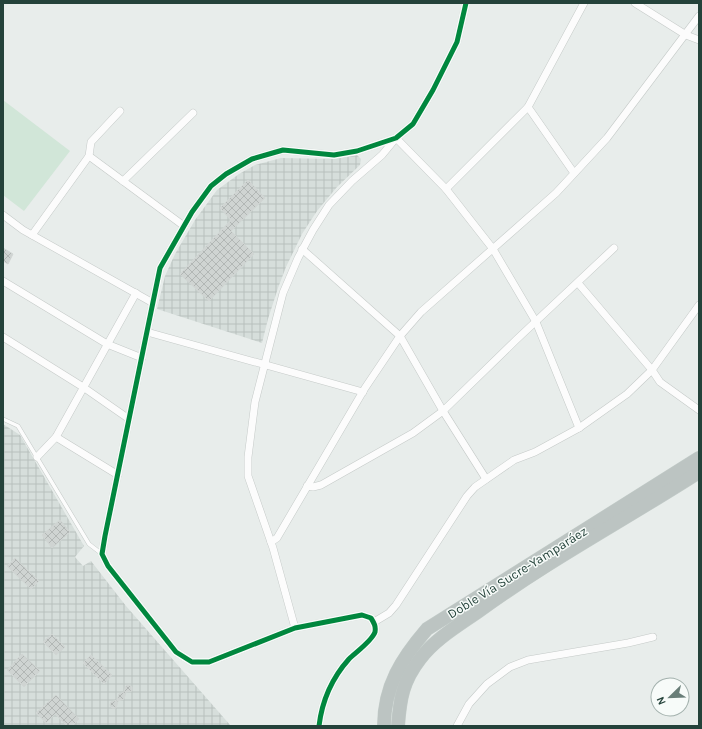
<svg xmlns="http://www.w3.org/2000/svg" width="702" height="729" font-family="Karla,sans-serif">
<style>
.industrial{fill:url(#industrial-grid)}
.pitch{fill:#d1e6d8}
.building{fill:url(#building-cross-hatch);stroke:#d1d6d4}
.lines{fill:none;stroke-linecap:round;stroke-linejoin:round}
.lane-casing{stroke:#c5cac8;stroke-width:4.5}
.street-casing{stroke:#c5cac8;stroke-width:8}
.highway-casing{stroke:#c3ccc9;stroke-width:14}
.lane{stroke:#fcfcfc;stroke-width:3.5}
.street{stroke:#fcfcfc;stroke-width:7}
.highway{stroke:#bcc4c2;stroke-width:13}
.cycleway-casing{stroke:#f7fbf9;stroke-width:8}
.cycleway{stroke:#00873e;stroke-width:5}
.labels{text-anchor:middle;stroke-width:3;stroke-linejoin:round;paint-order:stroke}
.street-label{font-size:13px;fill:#24423a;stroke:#f7fbf9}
</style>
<defs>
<pattern id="industrial-grid" width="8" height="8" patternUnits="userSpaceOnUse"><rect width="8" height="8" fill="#d6dedb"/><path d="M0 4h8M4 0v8" fill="none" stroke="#b8c0bd"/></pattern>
<pattern id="building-cross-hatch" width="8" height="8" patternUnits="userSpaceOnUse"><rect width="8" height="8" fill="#cfd4d2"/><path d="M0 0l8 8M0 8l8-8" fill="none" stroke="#b2b7b5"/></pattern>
</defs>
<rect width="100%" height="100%" fill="#e8edeb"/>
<g class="industrial">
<polygon points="357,155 361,159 360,165 337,187 317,211 302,234 286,267 278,288 268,319 262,343 157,309 165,276 175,254 195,220 217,190 239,174 255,165 281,158 331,159"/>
<polygon points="3,424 20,435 84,546 75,557 83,566 91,561 126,606 231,726 3,726"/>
</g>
<polygon class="pitch" points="3,100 70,151 24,211 3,195"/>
<g class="building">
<polygon points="248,180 265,198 231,231 254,254 209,301 180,274 231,220 220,208"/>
<polygon points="3,248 13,254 8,264 3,261"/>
<polygon points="60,520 70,532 52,548 42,535"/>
<polygon points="15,558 39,581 31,589 7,566"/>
<polygon points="52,634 65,647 56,655 43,642"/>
<polygon points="22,654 40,671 24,687 7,670"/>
<polygon points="91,655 112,675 104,684 83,663"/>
<polygon points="129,685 132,687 132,691 126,692 124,699 118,701 116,708 112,708 110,705 111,702 117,700 119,694 124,692 126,686"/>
<polygon points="56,695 79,719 72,726 67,726 55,714 46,723 36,713"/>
</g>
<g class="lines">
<g class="lane-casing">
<polyline id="lane" points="3,419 18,426 89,544 102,554"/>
</g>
<g class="street-casing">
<g id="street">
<polyline points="635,3 686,35 699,40"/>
<polyline points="528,107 574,173"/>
<polyline points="89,156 184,226"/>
<polyline points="123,181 193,113"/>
<polyline points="446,189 528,107 584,3"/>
<polyline points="3,215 23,230 153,303"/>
<polyline points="32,235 89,156 91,142 120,111"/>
<polyline points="302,249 400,336 443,411 486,479"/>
<polyline points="3,281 107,344 142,358"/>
<polyline points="578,283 652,370 660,382 699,410"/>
<polyline points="147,332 363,392"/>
<polyline points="3,337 83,387 129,419"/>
<polyline points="56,437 118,475"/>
<polyline points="37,457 56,437 136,293"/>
<polyline points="307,486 313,487 321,485 413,433 443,411 516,340 614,248"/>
<polyline points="271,542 277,538 365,388 400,336 421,312 556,193 607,138 699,16"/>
<polyline points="374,622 389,613 396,605 467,496 475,487 514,460 535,452 579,428 627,394 652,370 699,305"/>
<polyline points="295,628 273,548 248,476 248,457 255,402 283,293 298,258 313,230 329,205 352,181 382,155 396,138 446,189 493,249 536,322 579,428"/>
<path d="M319,726C322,701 332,678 349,659C356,652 372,641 375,632C376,626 374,623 371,618L362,615L295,628L209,662H192L176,652L108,566L102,554L105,536L160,268L192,212L211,186L226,174L252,159L283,150L334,155L357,151L396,138L413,124L433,90L457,42L466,3"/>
<polyline points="457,726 469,704 487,684 510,667 528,660 628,643 653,637"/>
</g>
</g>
<g class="highway-casing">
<g id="highway">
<path d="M384,726C384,686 402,658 427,629L699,458"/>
<path d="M398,726C400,698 403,681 420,659C435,639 459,625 479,611C549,560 626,519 699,472"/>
</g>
</g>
<use href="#lane" class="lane"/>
<use href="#street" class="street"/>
<use href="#highway" class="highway"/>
<g class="cycleway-casing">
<path id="cycleway" d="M319,726C322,701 332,678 349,659C356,652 372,641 375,632C376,626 374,623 371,618L362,615L295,628L209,662H192L176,652L108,566L102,554L105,536L160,268L192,212L211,186L226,174L252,159L283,150L334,155L357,151L396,138L413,124L433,90L457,42L466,3"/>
</g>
<use href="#cycleway" class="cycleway"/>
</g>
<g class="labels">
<g class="street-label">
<text transform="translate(517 572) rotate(-32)" y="5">Doble Vía Sucre-Yamparáez</text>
</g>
</g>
<rect width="702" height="729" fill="none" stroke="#24423a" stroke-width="8"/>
<g transform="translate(670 697) rotate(247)"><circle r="19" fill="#f7fbf9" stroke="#a3b1ad"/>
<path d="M0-3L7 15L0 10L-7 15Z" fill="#697e78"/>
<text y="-6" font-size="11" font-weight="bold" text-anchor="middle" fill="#24423a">N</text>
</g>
</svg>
